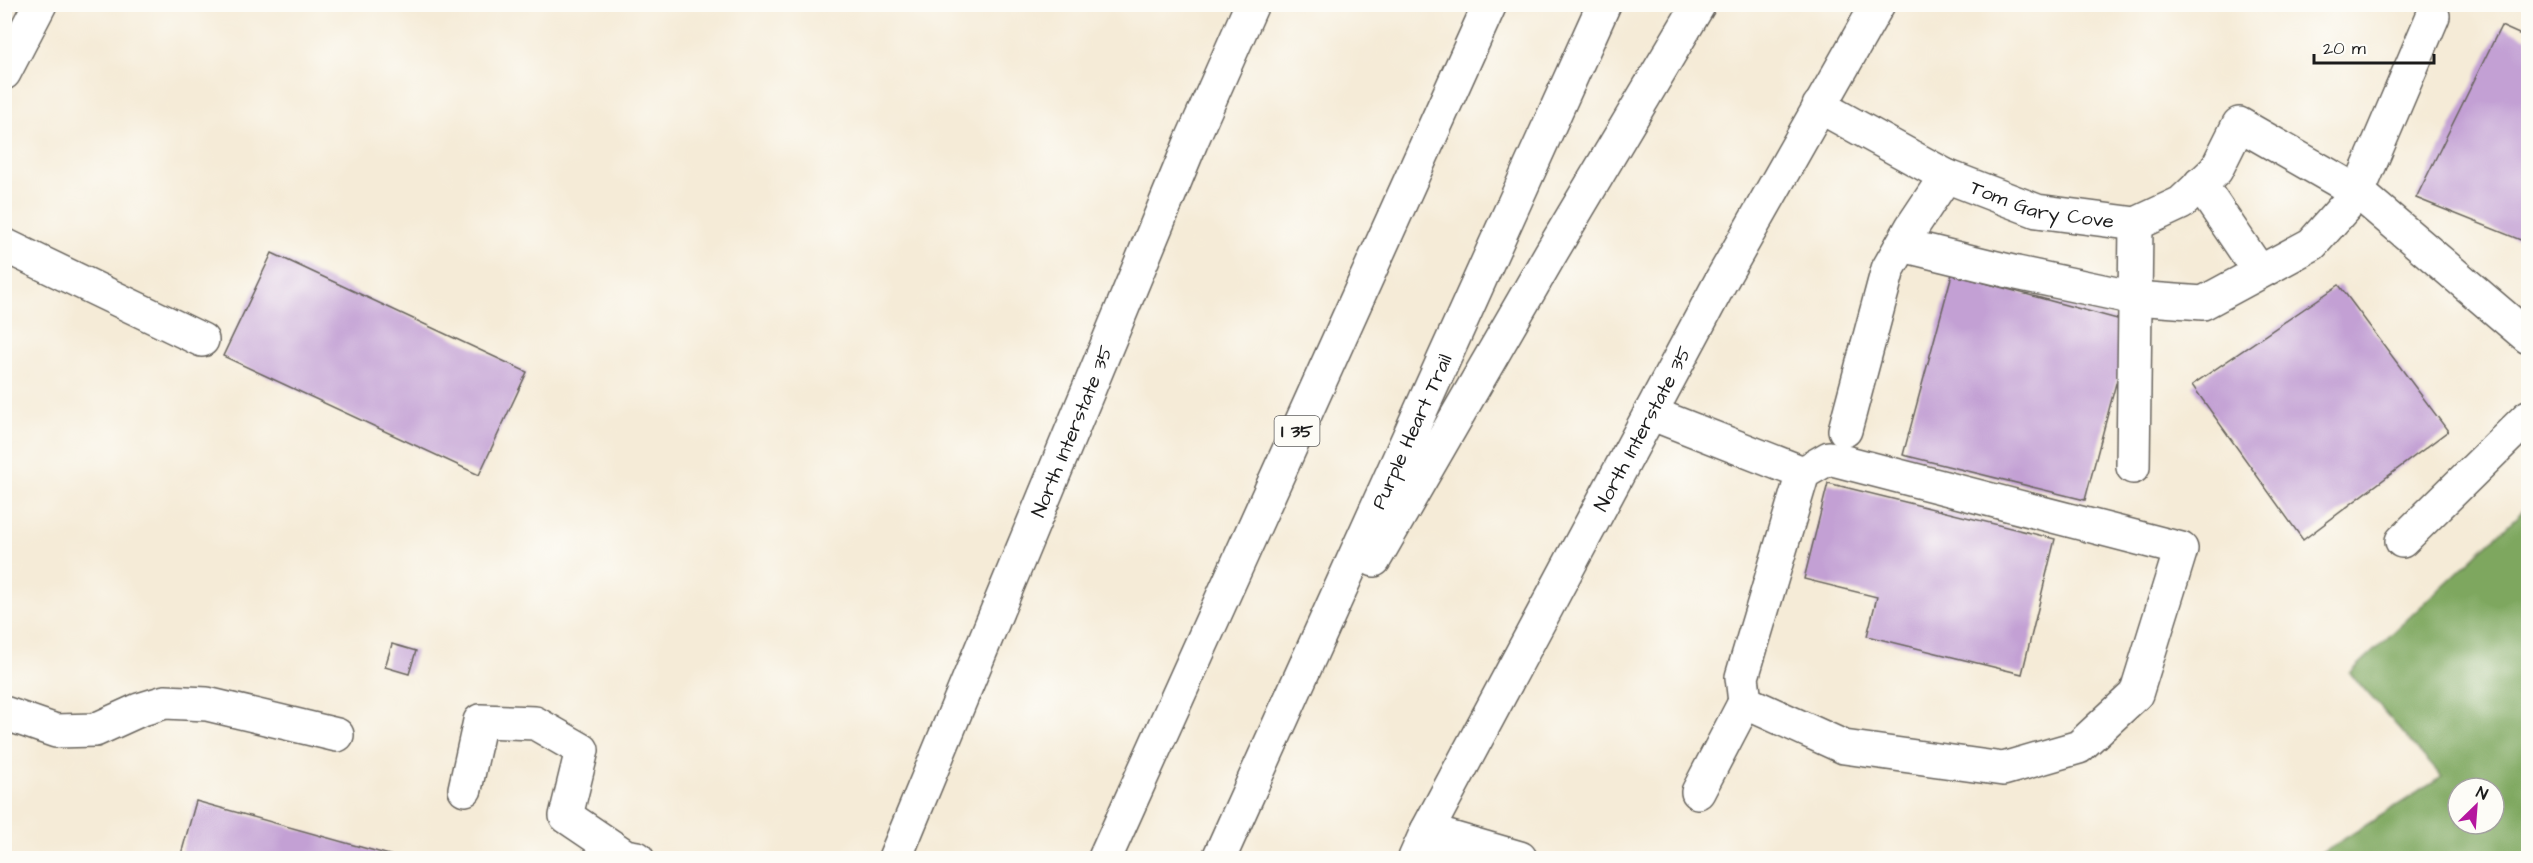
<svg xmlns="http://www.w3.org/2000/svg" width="2533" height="863" font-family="'Architects Daughter',sans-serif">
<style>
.forest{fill:#7ea75f;stroke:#4d623e;stroke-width:1.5;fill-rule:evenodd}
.building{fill:#c3a0d4}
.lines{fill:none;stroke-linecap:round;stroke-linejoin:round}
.minor-casing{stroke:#68645d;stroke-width:36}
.major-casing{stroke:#68645d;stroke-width:36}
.highway-casing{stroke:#68645d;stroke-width:36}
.minor{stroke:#fff;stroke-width:33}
.major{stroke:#fff;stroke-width:33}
.highway{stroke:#fff;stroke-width:33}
.labels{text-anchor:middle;stroke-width:6;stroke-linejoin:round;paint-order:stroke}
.shield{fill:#fdfcf7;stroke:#605f5e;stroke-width:1.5}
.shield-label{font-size:18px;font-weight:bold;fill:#1c1c1c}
.street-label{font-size:20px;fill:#1c1c1c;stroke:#fdfcf7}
</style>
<rect width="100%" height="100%" fill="#fdfcf7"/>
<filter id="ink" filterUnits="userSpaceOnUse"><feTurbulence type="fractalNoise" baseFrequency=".0167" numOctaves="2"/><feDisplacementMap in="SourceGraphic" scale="12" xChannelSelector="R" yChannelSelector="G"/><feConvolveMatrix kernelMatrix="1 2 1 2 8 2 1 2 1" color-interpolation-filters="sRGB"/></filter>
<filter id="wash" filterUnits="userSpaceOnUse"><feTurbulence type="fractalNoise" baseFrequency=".008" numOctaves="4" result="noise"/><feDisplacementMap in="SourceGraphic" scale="24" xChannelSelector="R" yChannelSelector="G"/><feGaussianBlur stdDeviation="1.35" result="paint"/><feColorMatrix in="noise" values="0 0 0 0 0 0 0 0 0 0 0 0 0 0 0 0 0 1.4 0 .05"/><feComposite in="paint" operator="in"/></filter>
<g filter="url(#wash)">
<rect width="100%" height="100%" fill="#f5ebd7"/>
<path class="forest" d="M2528,506V858H2314L2442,777L2350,673ZM2458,788H2494V824H2458Z"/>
<g id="blocks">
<g class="building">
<polygon points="2501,26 2528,38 2528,243 2416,198"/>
<polygon points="272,253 527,372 479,475 223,356"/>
<polygon points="1952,274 2132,323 2085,500 1903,455"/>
<polygon points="2339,285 2448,431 2303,540 2192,385"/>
<polygon points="1828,483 2055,539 2022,674 1867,636 1877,597 1804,579"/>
<polygon points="392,644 416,651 409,674 385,667"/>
<polygon points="196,801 400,858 180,858"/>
</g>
</g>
</g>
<g filter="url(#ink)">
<use href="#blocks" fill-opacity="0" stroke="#68645d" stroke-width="1.5"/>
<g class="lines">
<g class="minor-casing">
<g id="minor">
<polyline points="2433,16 2358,192 2528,337"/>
<polyline points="4,73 40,4"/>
<path id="s1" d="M1819,106L1946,176L2037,211L2136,224L2181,203L2216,170L2239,124L2358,192L2312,244L2203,303L2135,298L2017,273L1902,245"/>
<polyline points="2200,184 2259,271"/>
<polyline points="4,245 202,340"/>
<polyline points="1650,413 1803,473 1742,677 1745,702 1844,747 2003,769 2079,747 2136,694 2181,549 1829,458 1803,473"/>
<polyline points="1845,430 1888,269 1912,227 1946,176"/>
<polyline points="2133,467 2136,224"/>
<polyline points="2402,541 2528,417"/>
<polyline points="4,713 56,731 95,730 139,710 165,702 207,704 337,735"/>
<polyline points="465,789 480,721 535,723 582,750 566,816 625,856 637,858"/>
<polyline points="1698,792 1745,702"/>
<polyline points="1427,831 1520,858"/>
</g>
</g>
<g class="major-casing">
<g id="major">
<path id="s2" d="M895,858L1191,142L1252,4"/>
<path id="s3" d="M1415,858L1427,831L1721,281L1878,4"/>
</g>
</g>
<g class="highway-casing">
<g id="highway">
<polyline points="1374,560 1551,253 1699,4"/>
<polyline points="1105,858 1490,4"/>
<path id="s4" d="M1219,858L1604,4"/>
</g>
</g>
<use href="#minor" class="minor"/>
<use href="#major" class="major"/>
<use href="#highway" class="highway"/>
</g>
</g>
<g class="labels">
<rect class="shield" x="1274.5" y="416" width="45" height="30" rx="4.5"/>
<g class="shield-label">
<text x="1297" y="437">I 35</text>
</g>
<g class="street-label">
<text dy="7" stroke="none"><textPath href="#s1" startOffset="246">Tom Gary Cove</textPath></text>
<text dy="7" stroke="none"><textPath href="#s3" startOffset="486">North Interstate 35</textPath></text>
<text dy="7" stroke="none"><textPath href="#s2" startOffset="462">North Interstate 35</textPath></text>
<text dy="7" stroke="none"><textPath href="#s4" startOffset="468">Purple Heart Trail</textPath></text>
</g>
</g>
<rect width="2533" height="863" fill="none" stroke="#fdfcf7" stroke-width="24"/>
<g transform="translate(2476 806) rotate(25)"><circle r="28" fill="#fdfcf7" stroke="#a3a29f" stroke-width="1.5"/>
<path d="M0-4.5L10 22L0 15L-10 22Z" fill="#b5179e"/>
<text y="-9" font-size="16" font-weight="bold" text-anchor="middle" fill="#1c1c1c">N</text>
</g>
<path d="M2314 54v9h120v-9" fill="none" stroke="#1c1c1c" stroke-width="3"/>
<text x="2323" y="54" font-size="18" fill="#1c1c1c" stroke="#fdfcf7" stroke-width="4.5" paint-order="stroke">20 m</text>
</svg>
